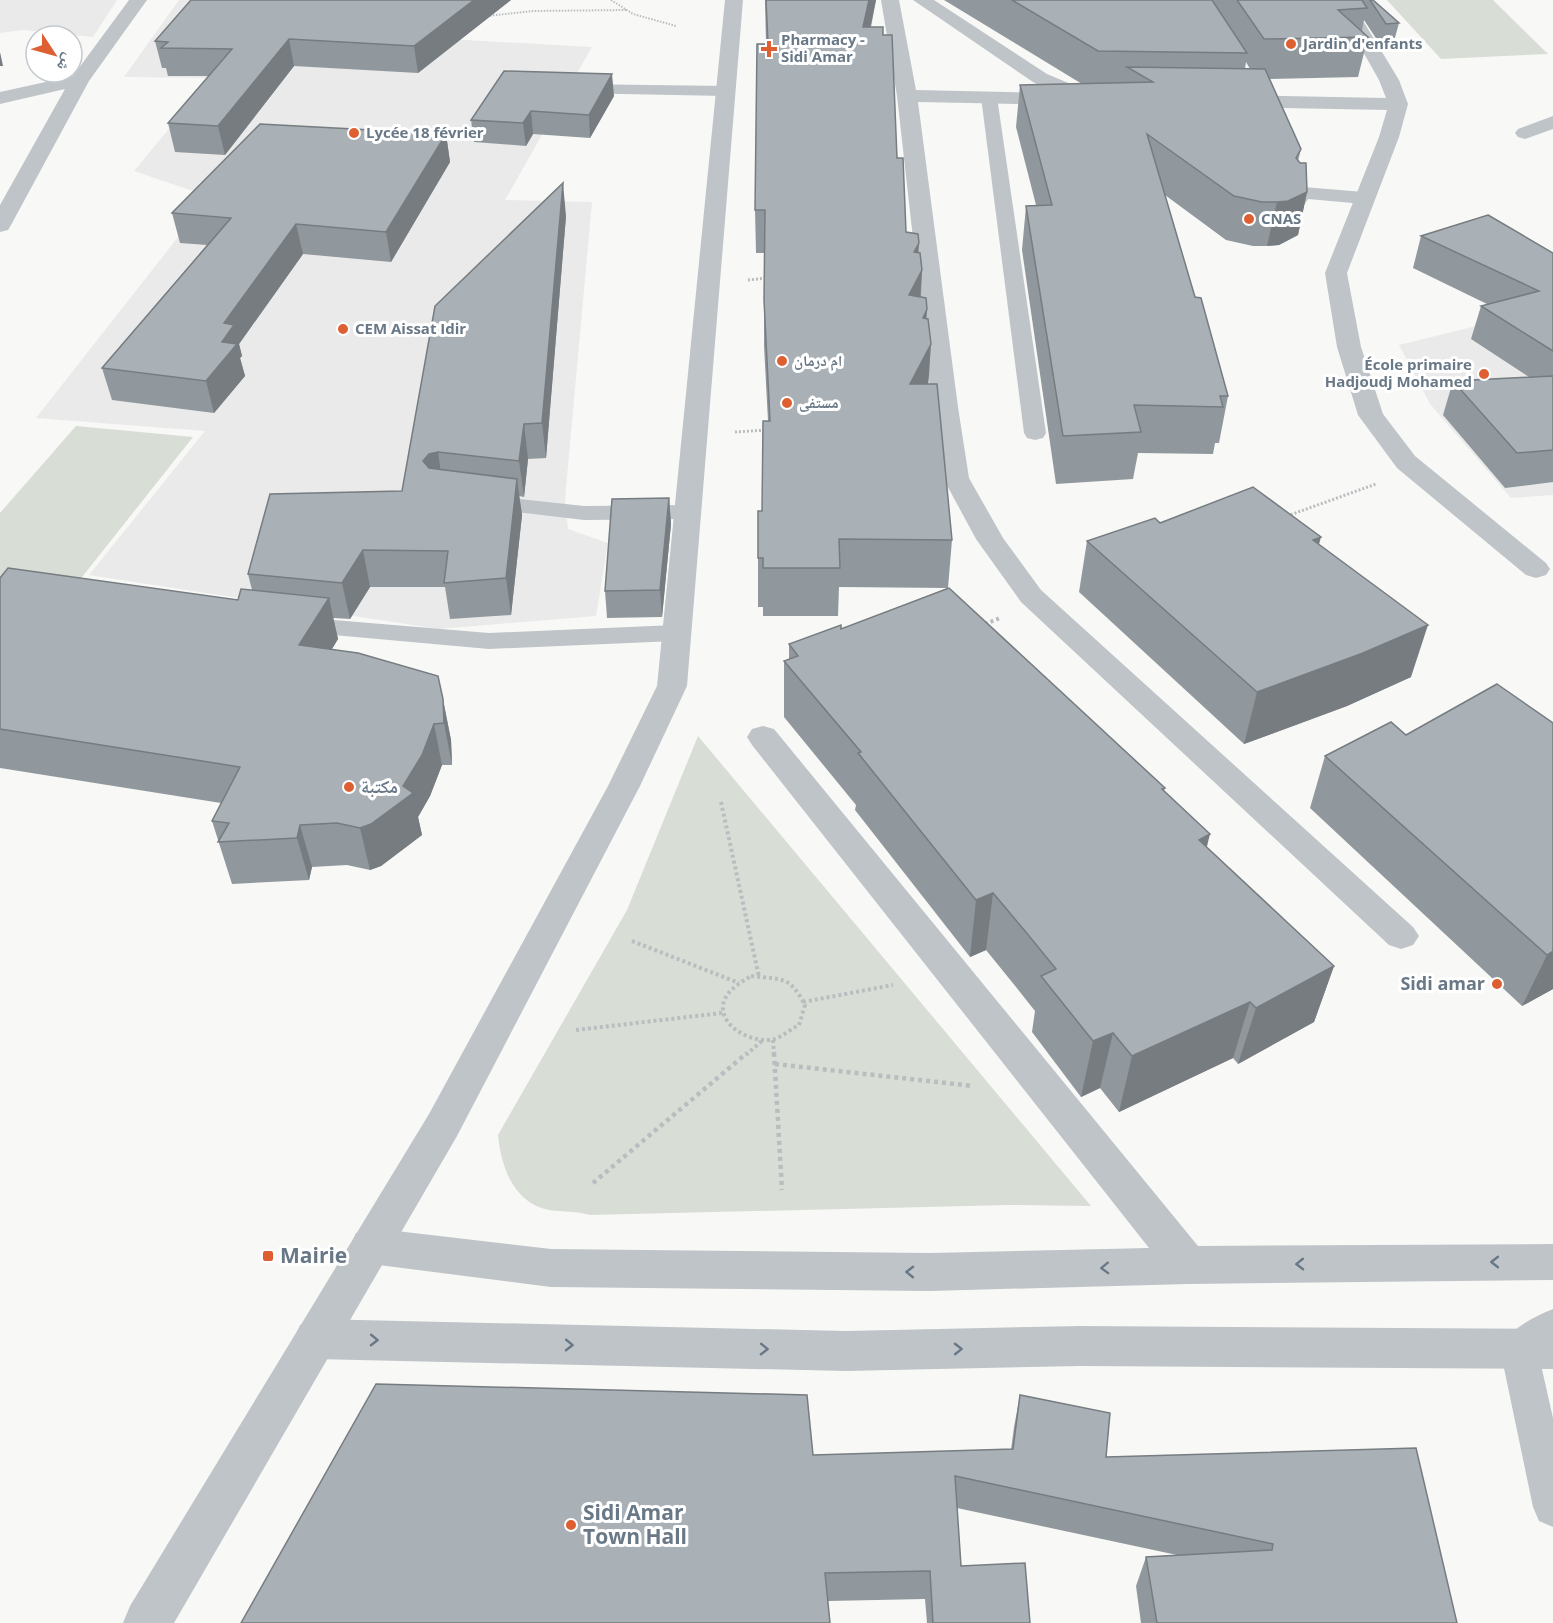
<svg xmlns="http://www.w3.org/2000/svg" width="1553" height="1623" font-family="'Open Sans','Noto Naskh Arabic',sans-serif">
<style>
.built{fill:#e9eae9}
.green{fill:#d8ddd5}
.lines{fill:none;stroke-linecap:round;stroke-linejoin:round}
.path-far3{stroke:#babdc0;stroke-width:2;stroke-dasharray:1.5 1.5;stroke-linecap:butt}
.path-far2{stroke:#babdc0;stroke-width:3;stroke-dasharray:2 2;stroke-linecap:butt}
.path-far1{stroke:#babdc0;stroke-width:4;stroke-dasharray:3 3;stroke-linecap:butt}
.path{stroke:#babdc0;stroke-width:4.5;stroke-dasharray:4 4;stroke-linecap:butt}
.service{fill:#bfc4c8;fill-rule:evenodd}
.minor{fill:#bfc4c8;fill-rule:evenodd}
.tertiary{fill:#bfc4c8;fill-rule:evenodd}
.wall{fill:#91989d;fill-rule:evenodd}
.shaded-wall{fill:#767c80}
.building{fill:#a9b1b7;stroke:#767c80;stroke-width:1.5}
.oneway{stroke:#697886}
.poi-dot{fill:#dd5f32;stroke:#fff;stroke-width:2}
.labels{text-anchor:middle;stroke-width:6;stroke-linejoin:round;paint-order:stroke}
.far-poi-label{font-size:15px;font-weight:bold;fill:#697886;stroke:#fff;text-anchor:start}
.poi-label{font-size:18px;font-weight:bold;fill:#697886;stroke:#fff;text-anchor:start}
.near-poi-label{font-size:21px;font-weight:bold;fill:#697886;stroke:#fff;text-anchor:start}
</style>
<rect width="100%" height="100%" fill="#f8f9f6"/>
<g class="built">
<polygon points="0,0 117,0 93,37 23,30 0,33"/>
<polygon points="179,0 336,0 360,34 592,47 505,200 592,202 565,499 568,529 608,543 596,616 438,629 89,575 205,431 36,418 193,218 214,198 134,171 211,78 124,77"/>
<polygon points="1553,307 1553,495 1511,498 1430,404 1399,345"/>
</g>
<g class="green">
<polygon points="1387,0 1493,0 1548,54 1441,59"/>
<polygon points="76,426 193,437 71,591 0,584 0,513"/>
<path d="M698,736L1091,1206L1008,1205L590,1215C576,1211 563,1212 549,1210C513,1203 501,1166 498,1135L627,910Z"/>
</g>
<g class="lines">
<g class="path-far3">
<polyline points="611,0 633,14 676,26"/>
<polyline points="487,16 533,11 627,10"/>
</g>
<g class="path-far2">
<polyline points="748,280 767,278"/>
<polyline points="735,432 767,430"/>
<polyline points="1287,516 1376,484"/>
</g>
<g class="path-far1">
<polyline points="985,624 1000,618"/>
<polyline points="721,802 759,977"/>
<polyline points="632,941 739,983"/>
<path d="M751,976C783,980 789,975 805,1005L799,1025C791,1029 783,1036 775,1039C754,1045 716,1026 724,1001C728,989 742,982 751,976Z"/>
<polyline points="803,1002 893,985"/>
<polyline points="576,1030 722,1013"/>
<polyline points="773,1040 774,1055"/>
<polyline points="746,1055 764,1039"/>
</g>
<g class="path">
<polyline points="774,1053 782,1190"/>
<polyline points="775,1064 973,1086"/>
<polyline points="593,1183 747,1053"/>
</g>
<g class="service">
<polygon points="575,84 726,86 734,91 726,96 569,93 567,89"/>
<polygon points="989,92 997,97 1046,433 1043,438 1035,440 1027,438 1024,433 981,97"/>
<polygon points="1303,187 1364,192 1371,194 1373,198 1371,202 1364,204 1308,199 1305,204 1291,204 1289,200 1296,189"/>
<polygon points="483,495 584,506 688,505 696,507 700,512 696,517 688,519 584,520 475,507 471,502 475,497"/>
<polygon points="298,617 489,633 675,625 684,627 688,633 684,639 675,641 489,649 289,631 285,625 289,619"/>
<path d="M1553,1309V1347L1539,1356L1553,1418V1527L1539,1521L1533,1507L1500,1349C1509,1329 1533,1317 1553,1309Z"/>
</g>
<g class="minor">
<polygon points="129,0 147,0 89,81 11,225 8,230 0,232 0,205 65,89 0,104 0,92 73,76"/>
<polygon points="881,0 899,0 916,90 1055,93 1033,82 913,0 934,0 1047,74 1085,90 1088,94 1085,98 1072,98 1070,103 1063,105 918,102 958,407 969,478 1003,538 1041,590 1413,927 1419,936 1413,945 1401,949 1389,945 1021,602 976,539 943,478 932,407 897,96"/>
<polygon points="1324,0 1343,0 1365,24 1399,80 1408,104 1399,137 1347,273 1361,347 1383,414 1415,456 1546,563 1550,569 1546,575 1536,578 1526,575 1397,468 1358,415 1337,347 1325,273 1379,137 1387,110 1235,107 1228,105 1225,101 1228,97 1235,95 1386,98 1379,80 1349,27"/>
<polygon points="1553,116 1553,129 1525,139 1518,137 1515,133 1518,129"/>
<polygon points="763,726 774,729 1198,1246 1553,1244 1553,1280 1188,1284 930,1291 551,1287 371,1264 356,1259 350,1246 356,1233 371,1228 551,1249 930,1253 1149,1248 752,745 747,737 752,729"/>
<polygon points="315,1319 846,1331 1080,1326 1553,1329 1553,1369 1080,1366 846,1371 315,1359 300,1353 294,1339 300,1325"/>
</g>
<polygon class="tertiary" points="725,0 743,0 687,686 640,786 457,1136 174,1623 123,1623 130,1606 429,1114 608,786 657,686"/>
</g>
<g class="wall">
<polygon points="511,0 418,73 294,66 225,155 175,152 168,123 209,76 168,76 166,68 162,68 155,41"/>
<polygon points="765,0 876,0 871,27 883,35 906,232 918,253 922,270 921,297 927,309 926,319 928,384 952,540 948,588 1165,788 1164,791 1207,847 1334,966 1314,1022 1238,1064 1233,1058 1119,1112 1100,1088 1081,1097 1032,1032 1035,1011 1016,987 986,950 970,957 855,810 856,805 784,717 784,661 789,659 789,644 841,629 947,588 839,587 838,616 763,616 763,607 758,607 758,558 762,511 768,421 764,346 764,253 756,253 755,210 766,44"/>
<path d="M944,0H1373L1399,23L1393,45L1381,46L1364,20L1362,31L1368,37L1358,77L1269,79L1301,149L1298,161L1307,192L1298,235L1279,245L1267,246H1253L1226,240L1165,195L1195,297L1228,396L1219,443H1215L1213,454L1138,453L1133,479L1056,484L1022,250L1026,206L1036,205L1016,127L1020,85L1082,84ZM1246,62L1250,69H1245Z"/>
<polygon points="614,96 590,138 533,134 526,146 474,142 471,120"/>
<polygon points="446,134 450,162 391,262 303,254 239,344 242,356 240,358 245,376 214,413 112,400 102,368 207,245 180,243 172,213"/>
<polygon points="566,216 546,458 528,459 524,497 519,496 522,515 511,615 450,619 445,587 370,587 350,619 333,618 338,639 332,649 438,676 451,740 452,765 442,765 430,796 418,817 422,835 381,866 370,870 347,865 312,867 309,880 232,884 212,821 221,803 0,768 0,578 238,600 252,590 248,574 402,491"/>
<polygon points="1421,236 1553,253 1553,482 1505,488 1443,415 1453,381 1529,377 1471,339 1481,306 1489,305 1413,268"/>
<polygon points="669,498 671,524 662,617 607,618 605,591"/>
<polygon points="1160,523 1319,544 1411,677 1347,706 1244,744 1079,592 1087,541"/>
<polygon points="1553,723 1553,989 1522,1006 1310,808 1325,756 1406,735"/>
<polygon points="1020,1395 1106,1457 1457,1623 1141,1623 1136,1586 1146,1557 1177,1555 957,1508 961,1566 1030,1623 927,1623 925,1599 828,1601 813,1455 1011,1450 1014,1427"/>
</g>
<g class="shaded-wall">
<polygon points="474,0 511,0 418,73 414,46"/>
<polygon points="869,0 876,0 862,66 863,27"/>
<polygon points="289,39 294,66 225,155 218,126"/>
<polygon points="0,52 3,66 0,66"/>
<polygon points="612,74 614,96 590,138 589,115"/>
<polygon points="531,111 533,134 526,146 523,123"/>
<polygon points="446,134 450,162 391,262 386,232"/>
<polygon points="563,183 566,216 546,458 542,423"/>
<polygon points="1307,192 1298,235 1279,245 1267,246 1277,202"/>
<polygon points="296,224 303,254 239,344 242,356 240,358 245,376 214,413 206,381 222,342 224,323"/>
<polygon points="919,243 917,280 922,270 919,315 909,295 914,252"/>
<polygon points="927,309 924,355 923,318"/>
<polygon points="931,344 928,390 910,384"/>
<polygon points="524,424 528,459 524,497 519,461"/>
<polygon points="438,452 443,488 423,461 429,454"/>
<polygon points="517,479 522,515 511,615 506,578"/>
<polygon points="669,498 671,524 662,617 660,590"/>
<polygon points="1321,537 1307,588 1313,540"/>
<polygon points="363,550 370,587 350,619 342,583"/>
<polygon points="329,598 338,639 309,686 299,645"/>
<polygon points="1428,625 1411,677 1347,706 1244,744 1257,692"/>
<polygon points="443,699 451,740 452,765 444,723"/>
<polygon points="434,724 442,765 430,796 418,817 422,835 381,866 370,870 360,828 403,786"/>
<polygon points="300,825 312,867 309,880 297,838"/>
<polygon points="1210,834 1196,891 1199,840"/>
<polygon points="993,893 986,950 970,957 976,900"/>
<polygon points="1553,951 1553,989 1522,1006 1547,955"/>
<polygon points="1334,966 1314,1022 1238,1064 1256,1008"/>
<polygon points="1250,1002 1233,1058 1119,1112 1132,1056"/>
<polygon points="1113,1033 1100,1088 1081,1097 1093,1041"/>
</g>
<g class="building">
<polygon points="191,0 474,0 414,46 289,39 218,126 168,123 232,49 161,48 168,42 155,41"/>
<polygon points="766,0 869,0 863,27 883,27 883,35 892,35 897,158 903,158 906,232 918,234 919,243 914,252 920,253 922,270 909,295 926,298 927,309 923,318 928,319 931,344 910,384 937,384 952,540 839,539 840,568 763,568 763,558 758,558 758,511 762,511 763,421 770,421 764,300 765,210 755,210 757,44 768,44"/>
<polygon points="1012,0 1212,0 1247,53 1098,51"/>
<polygon points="1237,0 1362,0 1367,8 1338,10 1368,37 1264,39"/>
<polygon points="1370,0 1373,0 1399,23 1386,24"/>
<polygon points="1127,67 1265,69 1301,149 1296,158 1300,163 1306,163 1307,192 1288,201 1277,202 1262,202 1234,196 1147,134 1195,297 1201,298 1228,396 1220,396 1223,407 1134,405 1141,432 1063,436 1026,206 1052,205 1020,85 1153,82"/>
<polygon points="504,71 612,74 589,115 531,111 523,123 471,120"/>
<polygon points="260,124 446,134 386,232 296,224 224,323 234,325 222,342 237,344 206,381 102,368 231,218 172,213"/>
<polygon points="563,183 542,423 524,424 519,461 438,452 429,454 423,461 429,468 517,479 506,578 444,583 448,551 363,550 342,583 248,574 270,494 402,491 435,306"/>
<polygon points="1488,215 1553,253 1553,351 1481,306 1539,291 1421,236"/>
<polygon points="1553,376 1553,450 1517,453 1453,381"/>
<polygon points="1253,487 1321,537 1313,540 1428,625 1363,653 1257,692 1087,541 1155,518 1160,523"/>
<polygon points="669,498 660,590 605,591 612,499"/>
<polygon points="8,568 238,600 241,589 329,598 299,645 358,653 438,676 443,699 444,723 434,724 422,755 403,786 413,793 371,824 360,828 337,823 300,825 297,838 218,842 229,823 212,821 240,767 0,729 0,578"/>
<polygon points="949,588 1165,788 1162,789 1210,834 1199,840 1334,966 1256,1008 1250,1002 1132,1056 1113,1033 1093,1041 1041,976 1056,969 1025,931 993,893 976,900 858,753 861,752 784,661 798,656 789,644 841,625 841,629"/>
<polygon points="1497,684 1553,723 1553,951 1547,955 1325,756 1391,722 1406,735"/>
<polygon points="376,1384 807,1395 813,1455 1013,1449 1020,1395 1110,1413 1106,1457 1416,1448 1457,1623 1157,1623 1146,1557 1272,1550 1273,1544 955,1476 961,1566 1025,1563 1030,1623 933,1623 930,1571 825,1573 830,1623 241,1623"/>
</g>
<defs><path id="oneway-chevron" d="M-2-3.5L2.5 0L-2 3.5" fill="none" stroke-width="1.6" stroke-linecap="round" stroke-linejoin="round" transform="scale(1.5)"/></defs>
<g class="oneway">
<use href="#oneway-chevron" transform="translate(1495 1262) rotate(-180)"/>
<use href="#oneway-chevron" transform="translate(1300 1264) rotate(179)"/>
<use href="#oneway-chevron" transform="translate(1105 1268) rotate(178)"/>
<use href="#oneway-chevron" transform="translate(910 1272) rotate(-179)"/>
<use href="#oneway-chevron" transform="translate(374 1340) rotate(1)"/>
<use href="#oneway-chevron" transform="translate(569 1345) rotate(1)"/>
<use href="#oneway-chevron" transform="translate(764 1349) rotate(1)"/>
<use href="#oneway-chevron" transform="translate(958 1349) rotate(-1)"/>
</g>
<g class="poi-dot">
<circle cx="1291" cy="44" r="6"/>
<path d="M766 40h6v6h6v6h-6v6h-6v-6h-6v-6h6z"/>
<circle cx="354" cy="133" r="6"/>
<circle cx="1249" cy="219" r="6"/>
<circle cx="343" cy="329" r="6"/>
<circle cx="782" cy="361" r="6"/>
<circle cx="1484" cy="374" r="6"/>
<circle cx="787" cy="403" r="6"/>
<circle cx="349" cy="787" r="6"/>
<circle cx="1497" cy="984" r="6"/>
<rect x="262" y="1250" width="12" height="12" rx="3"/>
<circle cx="571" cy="1525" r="6"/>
</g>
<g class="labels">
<g class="far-poi-label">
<text x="781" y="45">Pharmacy -<tspan x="781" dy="17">Sidi Amar</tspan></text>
<text x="1303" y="49">Jardin d'enfants</text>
<text x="366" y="138">Lycée 18 février</text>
<text x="1261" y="224">CNAS</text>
<text x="355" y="334">CEM Aissat Idir</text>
<text x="794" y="366">ام درمان</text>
<text x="1472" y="370" text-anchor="end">École primaire<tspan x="1472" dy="17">Hadjoudj Mohamed</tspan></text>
<text x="799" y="408">مستفى</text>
</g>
<g class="poi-label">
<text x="361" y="793">مكتبة</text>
<text x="1485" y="990" text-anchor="end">Sidi amar</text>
</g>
<g class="near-poi-label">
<text x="280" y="1263">Mairie</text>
<text x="583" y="1520">Sidi Amar<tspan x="583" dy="24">Town Hall</tspan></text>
</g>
</g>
<g transform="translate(54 54) rotate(126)"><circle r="28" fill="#ffffff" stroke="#c3c9cf" stroke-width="1.5"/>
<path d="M0-4.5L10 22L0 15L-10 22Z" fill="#dd5f32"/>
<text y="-9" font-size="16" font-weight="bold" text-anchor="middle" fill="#697886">ش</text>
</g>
</svg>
